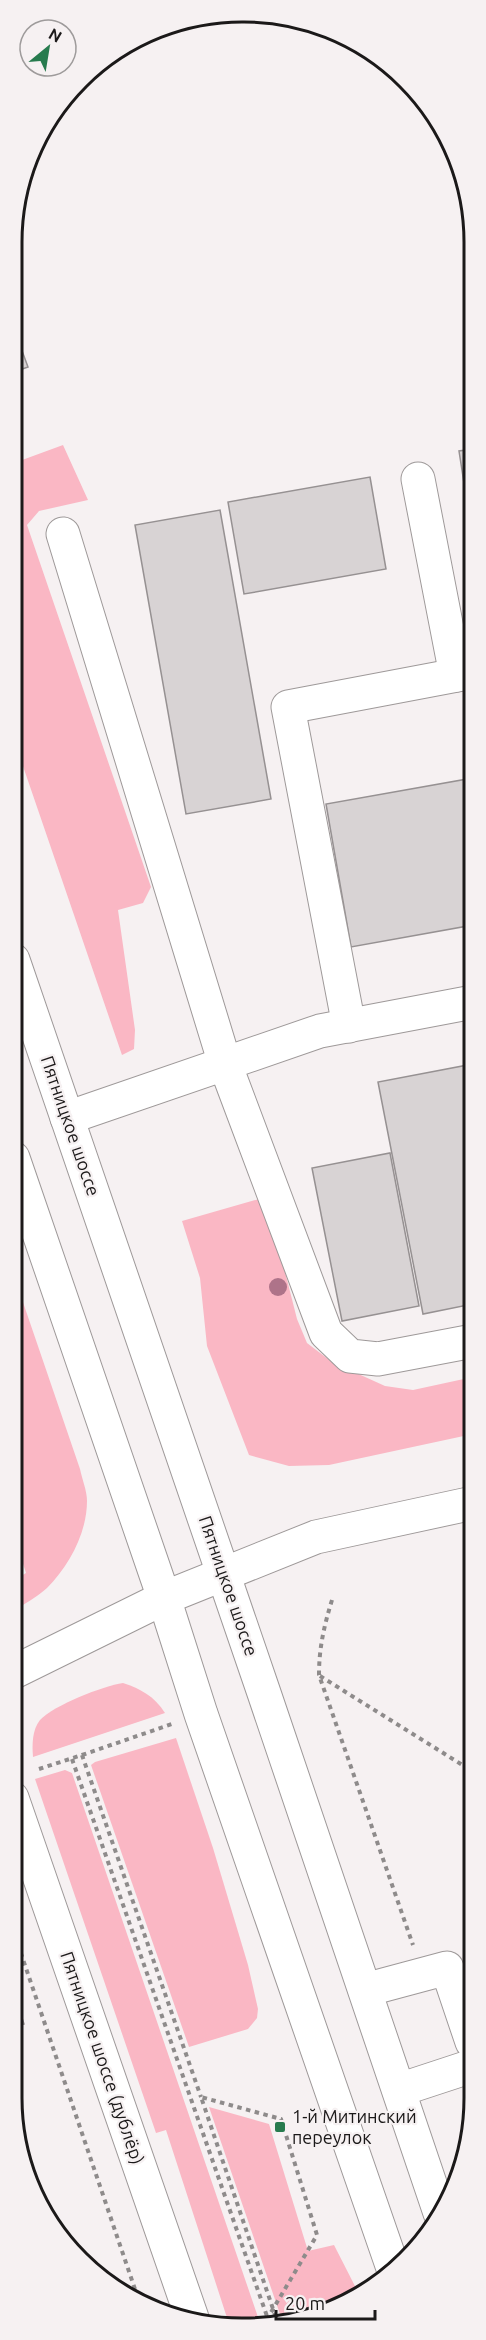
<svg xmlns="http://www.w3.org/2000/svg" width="486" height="2340" font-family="Ubuntu,sans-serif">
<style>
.green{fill:#fab7c4}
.building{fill:#d8d3d4;stroke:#969192;stroke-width:1.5}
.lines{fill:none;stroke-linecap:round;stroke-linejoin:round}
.minor-casing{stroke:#9e9999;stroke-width:35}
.major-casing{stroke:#9e9999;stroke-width:35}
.path{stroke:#8e8b8b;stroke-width:4;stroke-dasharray:4.5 4.5;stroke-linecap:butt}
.minor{stroke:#fff;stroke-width:33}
.major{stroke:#fff;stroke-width:33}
.tree{fill:#ae7389}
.poi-dot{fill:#277b4e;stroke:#f6f1f2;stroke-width:2}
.labels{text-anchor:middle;stroke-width:4.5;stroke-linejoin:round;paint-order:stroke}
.street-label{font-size:18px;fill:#1b1919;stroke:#f6f1f2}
.poi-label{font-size:18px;fill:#1b1919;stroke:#f6f1f2;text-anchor:start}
.rim{fill:none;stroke:#1b1919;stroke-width:3}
</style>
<rect width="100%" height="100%" fill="#f6f1f2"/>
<g class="green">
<polygon points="63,445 88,500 39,511 27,525 151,887 143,903 118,910 135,1030 134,1049 122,1055 13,737 14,463"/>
<polygon points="266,1197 297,1319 307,1343 332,1362 385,1386 413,1390 473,1377 473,1434 329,1465 289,1466 249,1455 207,1346 200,1278 182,1221"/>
<path d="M13,1273L80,1469C82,1479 87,1491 87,1501C87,1533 69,1566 47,1588C37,1597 24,1604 12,1612L13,1581L26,1573L13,1533Z"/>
<path d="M123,1683C141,1689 154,1696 165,1713L33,1757C32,1745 32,1730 40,1720C54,1705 103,1686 123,1683Z"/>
<polygon points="176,1738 213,1848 248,1965 258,2009 257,2018 248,2029 189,2047 91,1765 95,1762"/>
<polygon points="65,1770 72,1773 260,2323 230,2327 166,2130 156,2133 35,1779"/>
<polygon points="209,2107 269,2124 308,2251 334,2245 358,2292 317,2316 282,2320"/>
</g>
<g class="building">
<polygon points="14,329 28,367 14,372"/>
<polygon points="473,449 473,528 471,528 459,451"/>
<polygon points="370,477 386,569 244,594 228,502"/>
<polygon points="220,510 271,799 186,814 135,525"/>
<polygon points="473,778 473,925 351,947 326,804"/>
<polygon points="473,1064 473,1304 423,1314 378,1082"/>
<polygon points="390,1153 419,1306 342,1321 312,1168"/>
<polygon points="12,1987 24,2024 12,2028"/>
</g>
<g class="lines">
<g class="minor-casing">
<g id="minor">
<polyline points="418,479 456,675"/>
<polyline points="63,534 225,1064 326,1333 350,1356 378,1359 473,1341"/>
<polyline points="349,1026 288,707 473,672"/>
<polyline points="67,1118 320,1031 473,1002"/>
<polyline points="12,1798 192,2318"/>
<polyline points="365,1990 447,1968 472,2042"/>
<polyline points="399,2090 472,2066"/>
</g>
</g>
<g class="major-casing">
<g id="major">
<polyline points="13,960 264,1693 440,2213"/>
<polyline points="13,1158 164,1598 201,1714 394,2271"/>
<polyline points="12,1673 164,1598 316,1537 473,1503"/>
</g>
</g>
<g class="path">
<polyline points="13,1568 15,1566 17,1559 13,1547"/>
<path d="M332,1600C324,1626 319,1648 319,1675L413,1945"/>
<polyline points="320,1676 472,1771"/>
<polyline points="82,1755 172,1724"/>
<polyline points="72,1759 269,2322"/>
<polyline points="39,1769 82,1755 201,2097"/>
<polyline points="12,1927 140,2304"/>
<polyline points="468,2102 472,2116"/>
<polyline points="249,2325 267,2319 273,2309 317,2235 281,2119 201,2097 273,2309 277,2321"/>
</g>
<use href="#minor" class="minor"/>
<use href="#major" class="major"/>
</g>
<circle class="tree" cx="278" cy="1287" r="9"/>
<rect class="poi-dot" x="274" y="2121" width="12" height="12" rx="3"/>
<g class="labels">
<g class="street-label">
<text transform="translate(70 1126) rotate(71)" y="6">Пятницкое шоссе</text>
<text transform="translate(228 1586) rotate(71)" y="6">Пятницкое шоссе</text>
<text transform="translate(102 2058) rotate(71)" y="6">Пятницкое шоссе (дублёр)</text>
</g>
<g class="poi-label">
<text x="292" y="2123">1-й Митинский<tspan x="292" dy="21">переулок</tspan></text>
</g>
</g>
<path d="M0 0H486V2340H0ZM242 22H244A220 220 0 0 1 464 242V2098A220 220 0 0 1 244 2318H242A220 220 0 0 1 22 2098V242A220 220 0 0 1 242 22Z" fill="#f6f1f2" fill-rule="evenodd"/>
<path class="rim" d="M242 22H244A220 220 0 0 1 464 242V2098A220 220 0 0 1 244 2318H242A220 220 0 0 1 22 2098V242A220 220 0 0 1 242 22Z"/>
<g transform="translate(48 48) rotate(30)"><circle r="28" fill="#f6f1f2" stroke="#9e9b9b" stroke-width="1.5"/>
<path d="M0-4.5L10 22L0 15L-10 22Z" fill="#277b4e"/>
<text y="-9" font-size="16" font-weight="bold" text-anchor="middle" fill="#1b1919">N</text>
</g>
<path d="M276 2310v9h99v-9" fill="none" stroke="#1b1919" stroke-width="3"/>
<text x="285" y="2310" font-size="18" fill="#1b1919" stroke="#f6f1f2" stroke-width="4.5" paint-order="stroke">20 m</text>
</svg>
